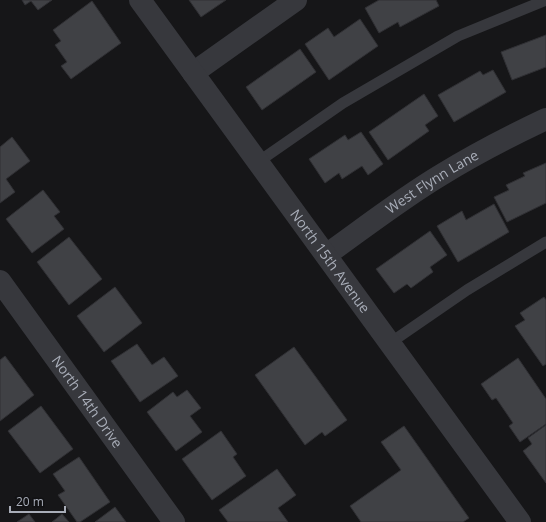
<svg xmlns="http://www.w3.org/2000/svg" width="546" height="522" font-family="'Open Sans',sans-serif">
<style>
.building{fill:#404145;stroke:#303034}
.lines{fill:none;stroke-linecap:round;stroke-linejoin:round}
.service{stroke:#37383d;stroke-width:11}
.minor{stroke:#37383d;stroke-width:22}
.tertiary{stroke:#37383d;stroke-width:22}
.labels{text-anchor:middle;stroke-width:3.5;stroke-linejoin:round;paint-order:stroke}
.street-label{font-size:14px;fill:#a8adb8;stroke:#111113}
</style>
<rect width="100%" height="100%" fill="#161618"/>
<g class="building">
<polygon points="22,0 52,0 38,10 31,1 25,5"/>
<polygon points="189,0 226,0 201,17"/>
<polygon points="379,0 436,0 439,6 400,27 398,22 379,33 365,8"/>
<polygon points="92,1 121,43 71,79 61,66 67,62 55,45 61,41 53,30"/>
<polygon points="360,19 378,46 329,80 305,44 328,28 334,37"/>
<polygon points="546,35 546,67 512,80 501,52"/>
<polygon points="300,49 316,72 262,110 246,87"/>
<polygon points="493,70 506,92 454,122 438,95 480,71 483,75"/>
<polygon points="424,94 438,116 425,125 429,131 388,160 369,132"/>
<polygon points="361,132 383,164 368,175 362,166 342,179 339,173 325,183 309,159 345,135 348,140"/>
<polygon points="12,137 30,161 6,179 15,192 0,203 0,147"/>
<polygon points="546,163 546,203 507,222 494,197 509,190 506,185 525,176 523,173"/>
<polygon points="43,190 60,212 54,216 64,229 32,253 6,219"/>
<polygon points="494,204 509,232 458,262 437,226 462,211 466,220"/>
<polygon points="430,231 447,255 430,267 433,272 411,288 407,284 394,293 376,269"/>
<polygon points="69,237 102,279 69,305 37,262"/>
<polygon points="115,287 142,323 104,352 77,316"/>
<polygon points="544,297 546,300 546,364 543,366 515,326 525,320 520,313"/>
<polygon points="137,344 152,365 164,357 178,376 140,402 111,361"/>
<polygon points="294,347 347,420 325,436 322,432 305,445 255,375"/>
<polygon points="5,356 34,395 0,421 0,360"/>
<polygon points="518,358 546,399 546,424 520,442 509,426 513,423 496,398 492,400 481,384"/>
<polygon points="187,390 201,408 190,416 202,432 176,451 147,412 173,392 177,397"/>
<polygon points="41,406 73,449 40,473 8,431"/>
<polygon points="546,425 546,483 523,451 532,444 528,438"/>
<polygon points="404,426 469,518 463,522 361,522 350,506 401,470 381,442"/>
<polygon points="221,431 237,454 233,457 246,476 212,500 182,459"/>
<polygon points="79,457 110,502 80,522 77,522 58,495 65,491 53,474"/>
<polygon points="277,469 296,495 278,508 288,522 228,522 219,510"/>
<polygon points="115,507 126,522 95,522"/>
<polygon points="29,514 35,522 17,522"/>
<polygon points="62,514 69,522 52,522"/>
</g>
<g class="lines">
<g class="service">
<polyline points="258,162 343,103 458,36 546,0"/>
<polyline points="390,343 467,290 546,242"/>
</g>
<g class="minor">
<polyline points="193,73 296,0"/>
<path id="s1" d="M326,255C364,228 401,199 441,175C475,154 510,136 546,119"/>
<path id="s2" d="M0,281L174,522"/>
</g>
<path class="tertiary" id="s3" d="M140,0L520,522"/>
</g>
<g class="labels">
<g class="street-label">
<text dy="5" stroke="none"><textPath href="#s1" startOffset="129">West Flynn Lane</textPath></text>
<text dy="5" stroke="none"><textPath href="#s3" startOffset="323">North 15th Avenue</textPath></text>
<text dy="5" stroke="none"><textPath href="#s2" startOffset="149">North 14th Drive</textPath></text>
</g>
</g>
<path d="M10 506v6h55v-6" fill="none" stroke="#a8adb8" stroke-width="2"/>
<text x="16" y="506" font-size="12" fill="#a8adb8" stroke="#111113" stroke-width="3" paint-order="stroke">20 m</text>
</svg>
